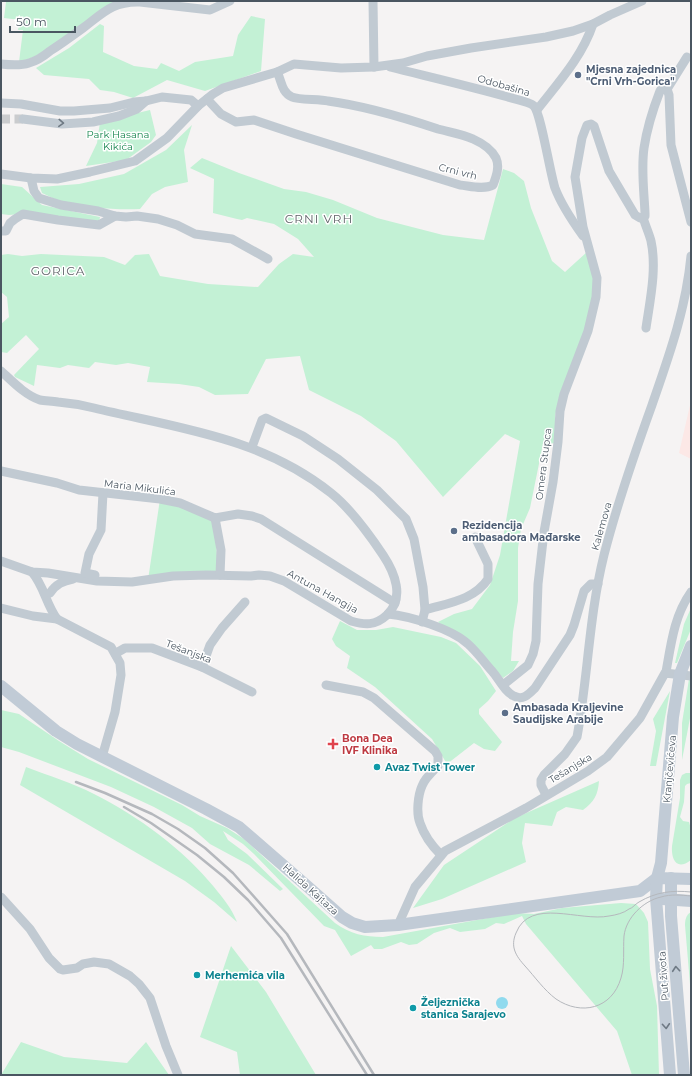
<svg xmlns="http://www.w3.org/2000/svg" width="692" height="1076" font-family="Montserrat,sans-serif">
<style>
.medical{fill:#fce8e6}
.green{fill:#c3f1d5}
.water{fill:#90daee}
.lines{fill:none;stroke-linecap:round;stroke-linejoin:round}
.street-tunnel{stroke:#caccce;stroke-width:9;stroke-dasharray:9 4.5;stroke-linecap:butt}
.street{stroke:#c1cad2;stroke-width:9}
.secondary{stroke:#c1cbd6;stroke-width:12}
.tram{stroke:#b5b8bd;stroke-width:1}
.rail{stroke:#b5b8bd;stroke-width:2.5}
.oneway{stroke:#6e7983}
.oneway2{stroke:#6e7984}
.service-dot{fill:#5c6f8a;stroke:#fff;stroke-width:1.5}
.health-dot{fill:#e0444e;stroke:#fff;stroke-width:1.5}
.culture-dot{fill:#0f9aa8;stroke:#fff;stroke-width:1.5}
.labels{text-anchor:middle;stroke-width:3;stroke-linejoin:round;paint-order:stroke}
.service-label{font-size:10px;font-weight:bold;fill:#4e5e75;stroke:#fff;text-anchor:start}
.street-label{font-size:10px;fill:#4a5661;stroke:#fff}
.park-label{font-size:10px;fill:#17864f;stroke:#fff}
.health-label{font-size:10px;font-weight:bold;fill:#be3a42;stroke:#fff;text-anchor:start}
.culture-label{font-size:10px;font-weight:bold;fill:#0d838f;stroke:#fff;text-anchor:start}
.quarter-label{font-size:12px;letter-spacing:1px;fill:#5f6368;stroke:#fff}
</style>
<rect width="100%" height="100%" fill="#f5f3f3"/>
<polygon class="medical" points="691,401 691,459 679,453"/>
<g class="green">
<polygon points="8,1 125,1 34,57 19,62 23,30 18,30 20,20 4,18 6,2"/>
<polygon points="251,16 265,19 261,71 205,91 167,80 133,98 114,92 100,90 89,79 44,75 36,68 69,48 100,24 104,26 103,52 134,66 157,69 161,63 179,71 195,62 233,56 238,35"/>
<polygon points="150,110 156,135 151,142 126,160 86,166 97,143 100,122"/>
<path d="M192,125L184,150L188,182L165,187L152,194L140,209C115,210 88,208 63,202C56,200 49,196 42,193L40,187L79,184L124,174L166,150Z"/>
<polygon points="202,158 239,173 284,189 306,192 333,200 377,218 443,235 484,240 503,169 514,173 524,181 531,208 552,261 565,272 587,252 596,274 591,322 561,391 555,416 556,443 543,444 530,508 521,529 518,548 518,601 513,632 511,661 519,661 513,671 503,678 482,656 438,622 454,614 472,609 490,585 500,555 520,441 505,434 443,497 396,441 361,416 309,390 300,356 266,359 248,394 215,395 199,387 179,384 147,382 150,367 128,363 116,365 95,362 89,368 68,365 60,368 37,365 34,386 15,377 14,375 39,349 26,335 7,353 1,352 1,324 9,317 7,297 1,292 1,255 8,254 22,256 41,254 104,257 125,265 135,255 149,254 160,276 208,284 258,287 279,264 293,254 314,257 298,239 274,224 247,218 242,220 237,219 213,213 214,179 190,168"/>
<polygon points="1,184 22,187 42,205 100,217 99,222 31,213 9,215 1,214"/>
<polygon points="160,499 215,518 218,577 148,580"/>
<polygon points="691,608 691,629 677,663 675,663 684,624"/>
<polygon points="340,621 357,630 376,630 393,627 441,637 456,643 480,666 496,691 488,701 479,709 479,714 502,742 495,751 484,749 474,743 447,764 432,739 375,687 347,668 350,656 336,646 332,639"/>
<polygon points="689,679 691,680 691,713 682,760 682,723"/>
<polygon points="670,691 656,766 650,766 656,731 653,719"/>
<path d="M1,710L19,714L59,741L88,759L182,805L200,816L227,828L244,839L335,923C350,934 365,937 383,937L516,913L534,914L562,908L621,903L636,904L644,913L648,922L650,969L657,1006L659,1075H632L617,1031L526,924L522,916L504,924L496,923L485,929L460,932L450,928L434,933L417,944L409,945L401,942L382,949H374L371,945L351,956L335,930L324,926L254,854L243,844L223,831L228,840L247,854L283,889L280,891L249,865L210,844L192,828L154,807L111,787L19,752L1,747Z"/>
<path d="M26,767C49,776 73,783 94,794C138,816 183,849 214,887C223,898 232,909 237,922L214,902L185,881L20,785Z"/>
<path d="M686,773H691V783L687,784L685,786L684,802L680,817L683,821L689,822L691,829V860C677,871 671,860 672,846L680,798V780L682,775Z"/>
<path d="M599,781C598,795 594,802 583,810L566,807L557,812L552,826L525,823L522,843L526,862L442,899L413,908L444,865L515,818Z"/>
<path d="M691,912V996L685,925C685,920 686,915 691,912Z"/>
<polygon points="231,946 266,992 316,1075 240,1075 237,1052 200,1037"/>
<polygon points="21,1042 64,1057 127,1063 146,1042 169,1075 1,1075"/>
</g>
<circle class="water" cx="502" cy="1003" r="6"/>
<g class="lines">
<polyline class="street-tunnel" points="1,119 23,119"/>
<g class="street">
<polyline points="373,1 374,67"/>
<path d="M1,64C10,65 20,66 29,63C36,61 44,56 50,51C61,44 72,36 83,28C103,13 113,1 140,2L210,10L230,1"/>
<path d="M390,67C430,77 469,86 508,97C516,100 528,101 534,106C541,114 550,173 555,188C561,204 573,222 583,236"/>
<polyline points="667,89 687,57"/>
<path d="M207,99L221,114L236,122L254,120L296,134L460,185C470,186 484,190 493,185C496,177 500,167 496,158C492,150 482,143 473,139C463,134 449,132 438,129C402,117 366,106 328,101C320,99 298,100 292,97C281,92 282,81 277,72"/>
<polyline points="1,103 21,104 60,111 74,111 110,108 134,102 146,101 162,97 191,100 198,106"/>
<path d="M537,110C558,83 582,57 593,24"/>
<polyline points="23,119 62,124 93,122 119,116 137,109 146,101"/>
<polyline points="1,174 31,178 57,179 90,172 135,161 167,138 198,106 213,94 223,88 277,72 294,64 341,68 374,67 403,63 427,56 471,48 546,37 573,31 593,24 610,15 642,1"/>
<polyline points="31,178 34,191 39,198 61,205 98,211 115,216 126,217 137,216 158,219 177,225 195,234 232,239 268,259"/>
<path d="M643,217C645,225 649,233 651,241C657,269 650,300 646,328"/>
<polyline points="1,231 6,231 10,223 15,219 23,214 58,220 99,225 115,216"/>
<path d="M1,371C12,381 25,395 40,400C45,401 52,401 58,402C70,403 82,405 94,408C177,428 261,437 331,493C350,508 369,534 383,555C395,573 405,598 387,615C375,626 365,625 351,621L284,581L270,576L259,575L251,576L207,575L173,576L132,582L97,581L48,573L32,572L1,561"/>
<polyline points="252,447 262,420 266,418 303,436 338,459 377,490 406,519 414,539 423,587 425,610 422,622"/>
<polyline points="1,471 57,483 79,490 160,499 180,503 215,518 238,514 252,516 261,519 395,603"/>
<polyline points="215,518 221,550 220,575"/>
<path d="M32,572C44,586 46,604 57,619"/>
<polyline points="95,575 85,573 89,554 101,530 103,493"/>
<path d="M50,593C56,584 63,581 73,579"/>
<polyline points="1,608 33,616 57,619 111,647 120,663 121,675 115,712 102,757"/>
<path d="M425,610C448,603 474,600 488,579V564L475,537"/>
<path d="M388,614C410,616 452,629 468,644C477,652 484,662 492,671C499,679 505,692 514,696C523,701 529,694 535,688L570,635L574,625L584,591L591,584H598"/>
<polyline points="116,655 118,652 125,648 152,648 202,667 252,692"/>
<polyline points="202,667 210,645 222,628 245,602"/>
<path d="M666,672C671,644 674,616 691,592"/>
<path d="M326,685L363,692L374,698L435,751L438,756V766C432,772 425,778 422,786C418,795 416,813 420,823C424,835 432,846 441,855"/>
<path d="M503,685L528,665L533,654L536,641L538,584L544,532L553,482L558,442L560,411L564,394L588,331L596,297L597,278L583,227L575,177L582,138L587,125L591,124L594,126L609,171L635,215L640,218L645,216V213C644,191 641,169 644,148C647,128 653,109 660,91L662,88L667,89L669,95L671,145L691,222"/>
<path d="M546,795L541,785V780L544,775L565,754L577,737C588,677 589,615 604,555C617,504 634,455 652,405C669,356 686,309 691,256"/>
<polyline points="1,897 30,929 49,958 60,969 63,970 77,968 83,964 94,962 109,964 130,976 139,984 150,998 166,1046 178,1075"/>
<polyline points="398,925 415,887 445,851 526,808 588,771 607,757 640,718 665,673 691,676"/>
</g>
<g class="secondary">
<polyline points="1,686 56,731 77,744 206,809 239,827 307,886 342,917 352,923 365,927 398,925 640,891 657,878 691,879"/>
<polyline points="671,878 671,916 684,1075"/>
<polyline points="662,899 691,901"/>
<polyline points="670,1075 656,898 657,878 661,863 673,717 680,674 691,646"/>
</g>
<path class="tram" d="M691,892C672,890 656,892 639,902C635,904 633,908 629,909C624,913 616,915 609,916C580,922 530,897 516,933C510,947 516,956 525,966C535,977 544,990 556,999C581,1016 612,1009 621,978C625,965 623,950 624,936C626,918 643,901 661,897C671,894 681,895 691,896"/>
<g class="rail">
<polyline points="76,782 105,793 152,814 178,829 205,848 233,873 287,934 374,1075"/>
<polyline points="124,807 151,823 197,855 224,877 248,900 281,938 367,1075"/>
</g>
</g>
<defs><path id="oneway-chevron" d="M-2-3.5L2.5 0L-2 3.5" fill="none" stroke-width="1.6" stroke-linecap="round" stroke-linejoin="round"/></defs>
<use class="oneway" href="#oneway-chevron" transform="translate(61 123) rotate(3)"/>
<g class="oneway2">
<use href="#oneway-chevron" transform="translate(676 969) rotate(-95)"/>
<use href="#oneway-chevron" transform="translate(666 1026) rotate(86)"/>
</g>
<g class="service-dot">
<circle cx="578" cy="75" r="4"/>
<circle cx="454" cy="531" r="4"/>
<circle cx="505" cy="713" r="4"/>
</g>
<path class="health-dot" d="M331 738h4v4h4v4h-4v4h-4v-4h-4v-4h4z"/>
<g class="culture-dot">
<circle cx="377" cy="767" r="4"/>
<circle cx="197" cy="975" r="4"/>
<circle cx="413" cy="1008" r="4"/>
</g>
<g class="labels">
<g class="service-label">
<text x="586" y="73">Mjesna zajednica<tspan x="586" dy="12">"Crni Vrh-Gorica"</tspan></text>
<text x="462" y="529">Rezidencija<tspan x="462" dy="12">ambasadora Mađarske</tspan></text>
<text x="513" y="711">Ambasada Kraljevine<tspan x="513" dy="12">Saudijske Arabije</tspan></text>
</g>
<g class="street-label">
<text transform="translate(504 85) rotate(16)" y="4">Odobašina</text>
<text transform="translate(458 171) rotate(14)" y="4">Crni vrh</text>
<text transform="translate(543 464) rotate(-83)" y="4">Omera Stupca</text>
<text transform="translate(140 487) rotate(7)" y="4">Maria Mikulića</text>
<text transform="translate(601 526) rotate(-74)" y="4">Kalemova</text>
<text transform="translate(323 591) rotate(29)" y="4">Antuna Hangija</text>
<text transform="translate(189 651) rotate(21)" y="4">Tešanjska</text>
<text transform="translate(570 768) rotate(-31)" y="4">Tešanjska</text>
<text transform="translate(669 769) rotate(-85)" y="4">Kranjčevićeva</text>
<text transform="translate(311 889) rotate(42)" y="4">Halida Kajtaza</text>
<text transform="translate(663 976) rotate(-94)" y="4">Put života</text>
</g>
<g class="park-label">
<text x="118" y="138">Park Hasana<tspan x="118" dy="12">Kikića</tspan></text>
</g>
<g class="health-label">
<text x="342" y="742">Bona Dea<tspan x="342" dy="12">IVF Klinika</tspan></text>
</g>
<g class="culture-label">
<text x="385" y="771">Avaz Twist Tower</text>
<text x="205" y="979">Merhemića vila</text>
<text x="421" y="1006">Željeznička<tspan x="421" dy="12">stanica Sarajevo</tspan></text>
</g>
<g class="quarter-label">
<text x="319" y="223">CRNI VRH</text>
<text x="58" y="275">GORICA</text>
</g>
</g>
<rect width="692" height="1076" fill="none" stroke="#4a5661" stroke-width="4"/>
<path d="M10 26v6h65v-6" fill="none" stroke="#4a5661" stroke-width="2"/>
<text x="16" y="26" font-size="12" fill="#4a5661" stroke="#ffffff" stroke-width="3" paint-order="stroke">50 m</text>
</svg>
